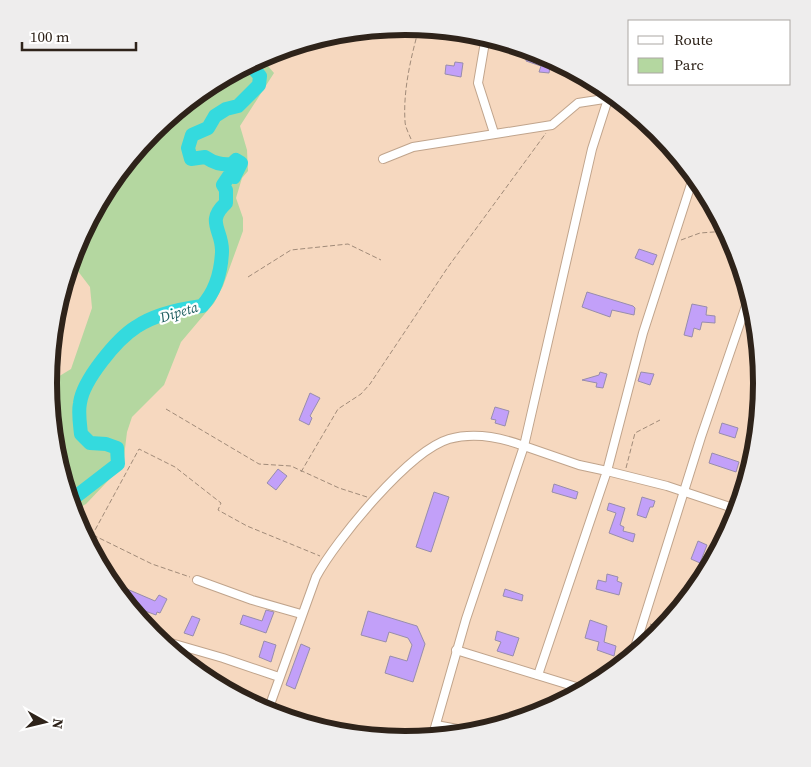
<svg xmlns="http://www.w3.org/2000/svg" width="811" height="767" font-family="'Source Serif 4',serif">
<style>
.green{fill:#b4d7a0}
.lines{fill:none;stroke-linecap:round;stroke-linejoin:round}
.river{stroke:#34dade;stroke-width:14}
.building{fill:#c2a0f9;stroke:#988dac}
.minor-casing{stroke:#c0a48c;stroke-width:10}
.path{stroke:#a18b79;stroke-width:1;stroke-dasharray:5 2.5;stroke-linecap:butt}
.minor{stroke:#fff;stroke-width:8}
.labels{text-anchor:middle;stroke-width:4.5;stroke-linejoin:round;paint-order:stroke}
.water-label{font-size:14px;font-style:italic;fill:#205f61;stroke:#fff}
.rim{fill:none;stroke:#2e231a;stroke-width:6}
</style>
<rect width="100%" height="100%" fill="#f6d8bf"/>
<path class="green" d="M261,58L274,73L240,126L247,150L248,171L242,178L236,198L243,218V231L223,286L214,303L181,342L164,385L132,417L127,432L123,465L86,504L73,511L55,453L48,383L71,369L92,308L90,287L71,262C91,194 149,126 207,86C224,75 243,67 261,58Z"/>
<g class="lines">
<path class="river" d="M70,501L118,464L117,448L106,444L90,443L81,434C80,424 78,413 80,403C83,380 117,339 136,327C155,314 180,309 202,306C215,292 221,273 222,252C223,230 205,222 226,203V190L223,185L229,176L234,177L241,163L236,160L232,164C221,165 214,163 205,157L191,159L188,148L192,135L208,128L215,116L226,109L238,106L259,85L260,76L254,69L247,65"/>
</g>
<g class="building">
<polygon points="527,52 543,54 542,62 551,62 549,73 539,72 541,66 526,61"/>
<polygon points="455,62 463,63 461,77 445,74 446,65 454,66"/>
<polygon points="639,249 657,255 653,265 635,258"/>
<polygon points="587,292 633,306 635,308 634,315 612,310 610,317 582,307"/>
<polygon points="692,304 707,307 706,315 715,316 715,323 702,322 700,330 694,328 692,337 684,335"/>
<polygon points="600,372 607,374 603,388 596,387 597,383 582,380 599,375"/>
<polygon points="641,372 654,374 650,385 638,381"/>
<polygon points="310,393 320,398 310,416 312,418 309,425 299,420"/>
<polygon points="495,407 509,411 505,426 495,423 496,420 491,419"/>
<polygon points="722,423 738,428 735,438 719,433"/>
<polygon points="712,453 739,462 736,472 709,463"/>
<polygon points="278,469 287,476 276,490 267,483"/>
<polygon points="554,484 578,492 576,499 552,492"/>
<polygon points="434,492 449,497 431,552 416,547"/>
<polygon points="642,497 655,501 653,507 650,507 646,518 637,515"/>
<polygon points="609,503 625,508 620,525 624,527 623,531 635,534 633,542 609,533 616,513 607,510"/>
<polygon points="698,541 707,545 700,563 691,559"/>
<polygon points="607,574 618,577 617,581 622,583 619,595 596,589 598,580 606,582"/>
<polygon points="127,589 155,601 159,595 167,599 160,613 157,612 156,615 126,604 123,599"/>
<polygon points="505,589 523,595 522,601 503,596"/>
<polygon points="266,610 274,612 266,633 240,624 243,615 262,621"/>
<polygon points="368,611 417,626 425,644 413,682 385,673 390,656 407,661 412,645 408,638 389,632 386,642 361,635"/>
<polygon points="192,616 200,619 193,636 184,633"/>
<polygon points="590,620 607,626 604,642 616,646 614,656 597,650 599,642 585,638"/>
<polygon points="497,631 519,638 513,656 497,651 501,642 495,640"/>
<polygon points="264,641 276,645 271,662 259,657"/>
<polygon points="301,644 310,648 295,689 286,685"/>
</g>
<g class="lines">
<g class="minor-casing">
<g id="minor">
<polyline points="431,29 435,30"/>
<polyline points="486,36 478,83 494,133"/>
<polyline points="383,159 413,147 552,125 578,103 617,97"/>
<polyline points="694,175 643,333 607,471 667,486 739,510"/>
<polyline points="197,580 252,600 301,614"/>
<polyline points="157,639 223,658 279,677"/>
<polyline points="456,650 586,690"/>
<polyline points="632,657 701,437 750,294"/>
<path d="M267,713L316,577C336,540 409,451 449,439C474,432 500,437 524,446L592,149L608,99"/>
<polyline points="436,725 479,733"/>
<polyline points="432,738 466,619 524,446 579,465 607,471 538,675"/>
</g>
</g>
<g class="path">
<path d="M411,139C409,134 405,127 405,121C403,90 411,57 419,28"/>
<polyline points="681,240 700,233 727,231"/>
<polyline points="248,277 291,250 348,244 381,260"/>
<polyline points="166,409 259,464 291,466 339,488 367,497"/>
<polyline points="626,468 635,433 660,420"/>
<polyline points="301,472 338,409 361,394 370,384 448,267 546,133"/>
<polyline points="93,535 152,564 190,577"/>
<polyline points="88,543 139,449 175,467 221,503 218,510 247,526 320,556"/>
<polyline points="650,624 664,629"/>
</g>
<use href="#minor" class="minor"/>
</g>
<g class="labels">
<g class="water-label">
<text transform="translate(179 312) rotate(-17)" y="5">Dipeta</text>
</g>
</g>
<path d="M0 0H811V767H0ZM57 383a348 348 0 1 1 696 0a348 348 0 1 1-696 0Z" fill="#eeeded" fill-rule="evenodd"/>
<path class="rim" d="M57 383a348 348 0 1 1 696 0a348 348 0 1 1-696 0Z"/>
<rect x="628" y="20" width="162" height="65" fill="#ffffff" stroke="#aba7a3"/>
<rect x="638" y="36" width="25" height="8" fill="#ffffff" stroke="#aba7a3"/>
<text x="674" y="45" font-size="15" fill="#2e231a">Route</text>
<rect x="638" y="58" width="25" height="15" fill="#b4d7a0" stroke="#aba7a3"/>
<text x="674" y="70" font-size="15" fill="#2e231a">Parc</text>
<g transform="translate(45 722) rotate(98)" stroke="#ffffff" stroke-width="4" paint-order="stroke">
<path d="M0-4L9 19L0 12L-9 19Z" fill="#2e231a"/>
<text y="-8" font-size="14" font-weight="bold" text-anchor="middle" fill="#2e231a">N</text>
</g>
<path d="M22 42v8h114v-8" fill="none" stroke="#2e231a" stroke-width="2.5"/>
<text x="30" y="42" font-size="15" fill="#2e231a" stroke="#ffffff" stroke-width="4" paint-order="stroke">100 m</text>
</svg>
